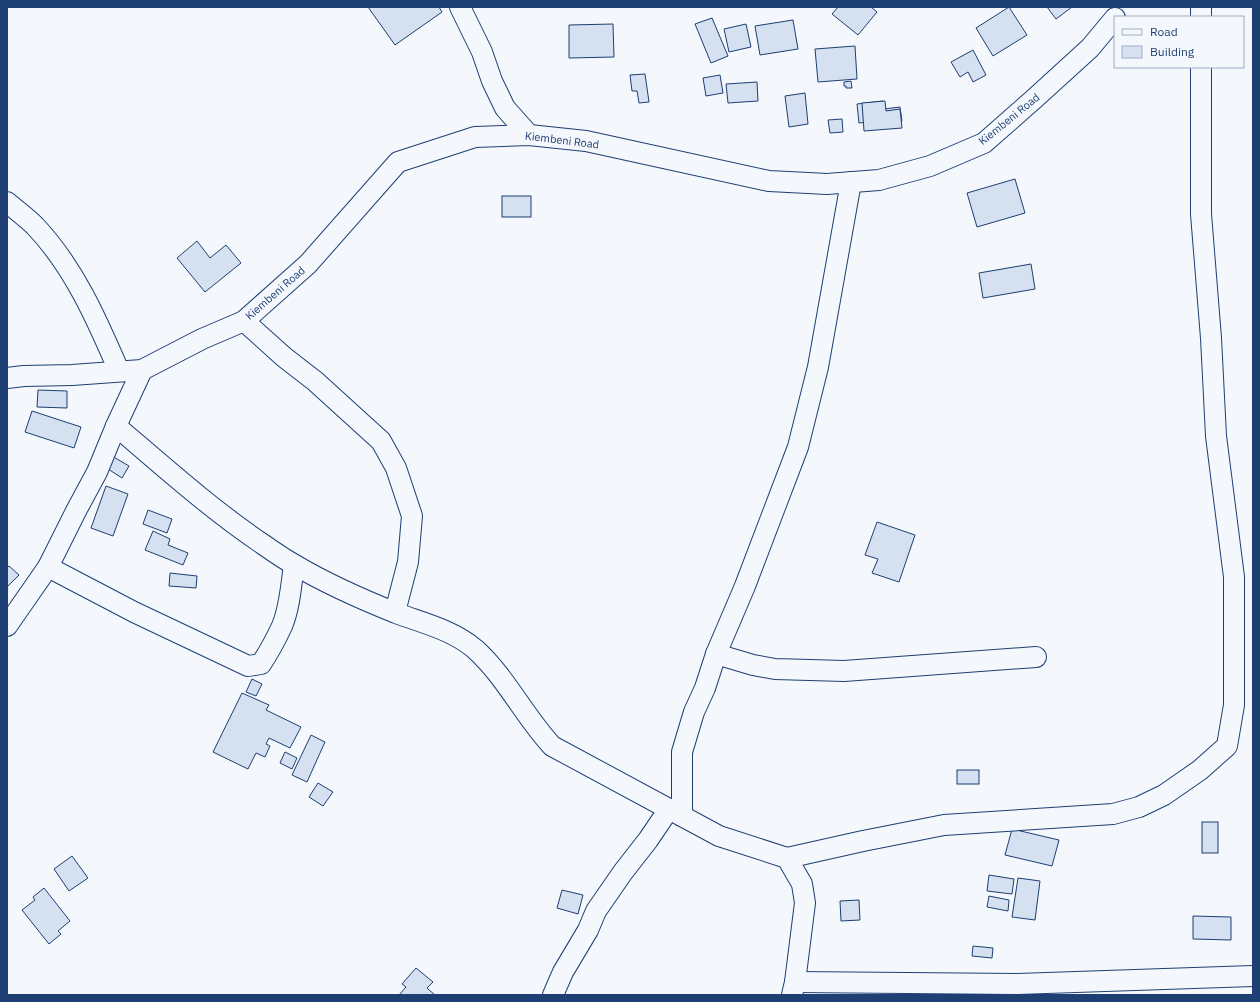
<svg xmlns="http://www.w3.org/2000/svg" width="1260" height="1002" font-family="'IBM Plex Sans',sans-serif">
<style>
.building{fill:#d5e0f0;stroke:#1d3f73}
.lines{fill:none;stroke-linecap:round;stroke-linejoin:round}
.street-casing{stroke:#1d3f73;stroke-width:22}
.street{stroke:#f4f7fb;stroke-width:20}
.labels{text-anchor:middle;stroke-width:3;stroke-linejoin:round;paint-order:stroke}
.street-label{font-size:11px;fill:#1d3f73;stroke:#f4f7fb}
</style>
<rect width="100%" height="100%" fill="#f4f7fb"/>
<g class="building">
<polygon points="368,7 439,7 442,12 395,45"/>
<polygon points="838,7 871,7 877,12 858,35 832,14"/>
<polygon points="1009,7 1027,35 993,56 976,28"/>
<polygon points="1047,7 1072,7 1056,19"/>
<polygon points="712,18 728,56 711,63 695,24"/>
<polygon points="793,20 798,49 760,55 755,26"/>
<polygon points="613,24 614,57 569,58 569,25"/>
<polygon points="746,24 751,47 729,52 724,29"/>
<polygon points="855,46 857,79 818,82 815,49"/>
<polygon points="973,50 986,75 973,82 968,72 960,77 951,62"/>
<polygon points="645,74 649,102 639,103 637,91 632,91 630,75"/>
<polygon points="720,75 723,93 706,96 703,78"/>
<polygon points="851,81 852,88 846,88 846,86 844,86 844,82"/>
<polygon points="757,82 758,101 728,103 726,84"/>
<polygon points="805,93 808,124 789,127 785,96"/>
<polygon points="883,101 884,109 900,107 902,121 879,124 879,128 870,129 868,122 859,123 857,104"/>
<polygon points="885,101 886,111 900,109 902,128 864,131 862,103"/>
<polygon points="842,119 843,132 830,133 828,120"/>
<polygon points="1015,179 1025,213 977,227 967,193"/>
<rect x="502" y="196" width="29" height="21"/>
<polygon points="197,241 210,258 226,245 241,263 205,292 177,258"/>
<polygon points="1031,264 1035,289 983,298 979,273"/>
<polygon points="38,390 67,391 67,408 37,407"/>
<polygon points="32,411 81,427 74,448 25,432"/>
<polygon points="112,456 129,466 122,478 105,467"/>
<polygon points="106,486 128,494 113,536 91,528"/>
<polygon points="148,510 172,519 167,533 143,524"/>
<polygon points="877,522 915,535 899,582 872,573 878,559 865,555"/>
<polygon points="153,531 170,539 168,545 188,553 183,565 145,550"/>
<polygon points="9,566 19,575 7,587 7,568"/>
<polygon points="170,573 197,576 196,588 169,586"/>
<polygon points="252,679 262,684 256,696 246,692"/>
<polygon points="242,693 269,705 266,710 301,727 290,748 269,738 266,744 270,746 265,757 256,753 248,769 213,752"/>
<polygon points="311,735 325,742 307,782 292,775"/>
<polygon points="285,752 297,758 292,769 280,763"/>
<rect x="957" y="770" width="22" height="14"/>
<polygon points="318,783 333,792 323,806 309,797"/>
<rect x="1202" y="822" width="16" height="31"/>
<polygon points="1012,829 1059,840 1052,866 1005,855"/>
<polygon points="72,856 88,878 69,891 54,869"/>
<polygon points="989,875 1014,879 1012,894 987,891"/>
<polygon points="1018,878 1040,881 1035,920 1012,917"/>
<polygon points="44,888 70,921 58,931 61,934 49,944 22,910 35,900 33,897"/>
<polygon points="562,890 583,895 578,914 557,908"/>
<polygon points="989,896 1009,900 1008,911 987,907"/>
<polygon points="859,900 860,920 841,921 840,901"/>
<polygon points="1193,916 1231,917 1231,940 1193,939"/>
<polygon points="973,946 993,948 992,958 972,956"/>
<polygon points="416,968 433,982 427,988 435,995 399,995 406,987 402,984"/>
</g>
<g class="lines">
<g class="street-casing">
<g id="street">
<polyline points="460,7 482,52 492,81 505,108 529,135"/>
<polyline points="1201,7 1201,17"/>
<path d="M7,202C16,210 26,217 35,226C74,267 97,320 119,371"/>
<polyline points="244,321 284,357 315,381 381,441 396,468 412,516 408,562 395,612"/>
<polyline points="7,378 24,376 72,375 142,370 202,339 244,321 308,264 398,162 475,137 529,135 586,141 769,181 827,184 879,180 930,166 984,143 1034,99 1090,48 1115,18"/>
<path d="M116,426C164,467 212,510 264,545C274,552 284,559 295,565C327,584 361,599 396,613C423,623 453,630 475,649C506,677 524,716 552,746L719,836L787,858L802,884L805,903L795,982L792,995"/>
<path d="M48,567L134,612L248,666L261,664C269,652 276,639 282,626C290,607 291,585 294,565"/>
<polyline points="7,626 48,567 76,511 97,472 116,426 142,370"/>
<polyline points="716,654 753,665 775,669 844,671 1036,657"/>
<polyline points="682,816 682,752 694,712 705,688 716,654 745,586 798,447 818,367 851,182"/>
<polyline points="787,858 863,841 944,825 1113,814 1139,807 1164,795 1200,770 1227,746 1234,705 1234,577 1216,436 1211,338 1201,214 1201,67"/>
<polyline points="795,982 1017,984 1253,976"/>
<polyline points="553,995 563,972 588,930 596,911 623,872 648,840 669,809"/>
</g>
</g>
<use href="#street" class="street"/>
</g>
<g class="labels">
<g class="street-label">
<text transform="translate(1009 119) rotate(-39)" y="4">Kiembeni Road</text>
<text transform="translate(562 140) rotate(7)" y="4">Kiembeni Road</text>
<text transform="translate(275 293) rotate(-41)" y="4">Kiembeni Road</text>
</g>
</g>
<rect width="1260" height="1002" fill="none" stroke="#1d3f73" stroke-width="16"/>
<rect x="1114" y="16" width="130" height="52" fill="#f4f7fb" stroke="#9eadc5"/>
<rect x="1122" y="29" width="20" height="6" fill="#f4f7fb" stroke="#9eadc5"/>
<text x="1150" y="36" font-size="12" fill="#1d3f73">Road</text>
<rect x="1122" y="46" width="20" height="12" fill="#d5e0f0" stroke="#9eadc5"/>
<text x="1150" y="56" font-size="12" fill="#1d3f73">Building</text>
</svg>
